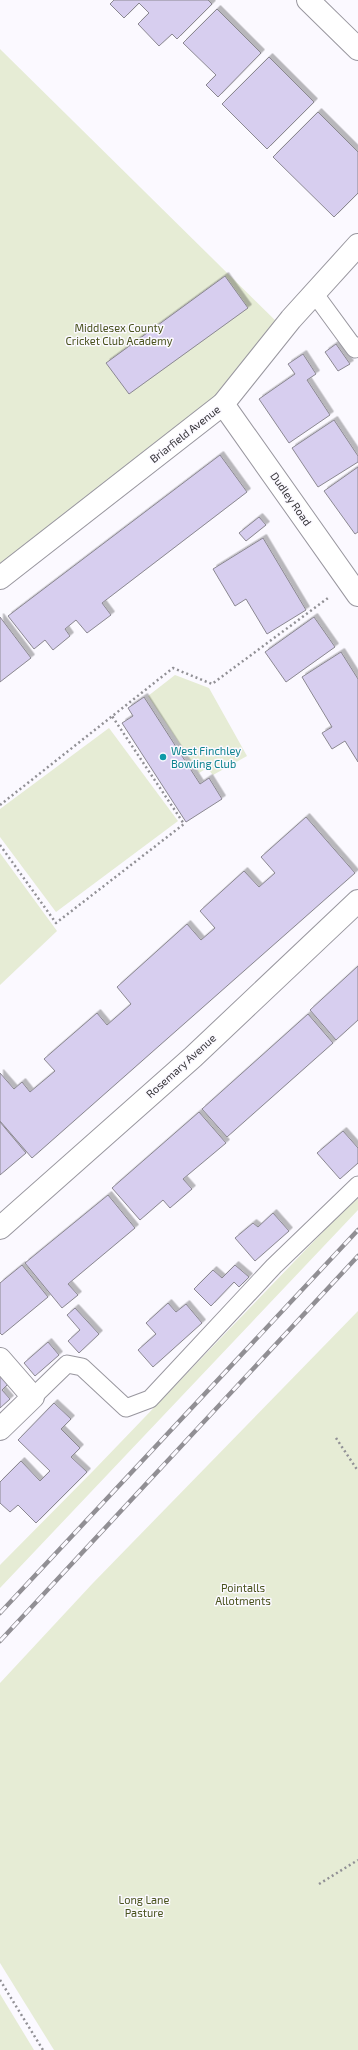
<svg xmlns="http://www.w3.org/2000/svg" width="358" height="2050" font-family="'Exo 2',sans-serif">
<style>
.green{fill:#e6ecd5}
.building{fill:#d7ceef;stroke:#8b8891;filter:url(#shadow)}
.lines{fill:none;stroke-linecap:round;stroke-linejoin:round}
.service-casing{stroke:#99979f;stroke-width:19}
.minor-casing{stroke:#99979f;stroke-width:24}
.tertiary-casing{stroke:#99979f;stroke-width:24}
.path{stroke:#919095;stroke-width:2.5;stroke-dasharray:2 3;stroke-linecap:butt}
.service{stroke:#fff;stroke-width:17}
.minor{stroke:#fff;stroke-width:22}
.tertiary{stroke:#fff;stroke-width:22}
.rail-casing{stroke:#918f94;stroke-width:4.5}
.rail{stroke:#fbf9ff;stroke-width:3;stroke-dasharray:9;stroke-linecap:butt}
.culture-dot{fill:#0f9aa8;stroke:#fbf9ff;stroke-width:1.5}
.labels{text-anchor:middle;stroke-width:3;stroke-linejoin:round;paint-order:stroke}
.park-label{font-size:11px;fill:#49521d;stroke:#fbf9ff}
.street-label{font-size:11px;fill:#363539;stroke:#fbf9ff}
.culture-label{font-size:11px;fill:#0d838f;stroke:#fbf9ff;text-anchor:start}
</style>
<defs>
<filter id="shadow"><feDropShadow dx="3.5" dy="-3.5" stdDeviation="0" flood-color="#0004"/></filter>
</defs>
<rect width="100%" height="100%" fill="#fbf9ff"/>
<g class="green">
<polygon points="0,49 283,328 221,407 0,578"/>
<polygon points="175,675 209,688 247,756 213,775 207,768 199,773 148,696"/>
<polygon points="109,728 178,821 56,912 0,837 0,809"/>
<polygon points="0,853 57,931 0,985"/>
<polygon points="358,1198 358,1210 0,1588 0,1565 94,1470 340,1214"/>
<polygon points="358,1311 358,2050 54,2050 0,1963 0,1683 93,1583"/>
<polygon points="0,1994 34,2050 0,2050"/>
</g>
<g class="building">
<polygon points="114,0 208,0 212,4 177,39 172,34 159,46 138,24 149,13 139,3 124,18 110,4"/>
<polygon points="217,9 261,53 218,97 206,85 216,75 183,43"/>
<polygon points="269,57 314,102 267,149 222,104"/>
<polygon points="318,112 358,152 358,193 334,217 273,157"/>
<polygon points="225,276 248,308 129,394 106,363"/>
<polygon points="336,344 350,364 338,371 325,352"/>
<polygon points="303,354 316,374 307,380 330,415 289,443 259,399 295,374 288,364"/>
<polygon points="334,420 358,456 358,462 318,487 292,448"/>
<polygon points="220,455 247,492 102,603 111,615 87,633 76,620 65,629 70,636 53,650 45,640 34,649 8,616"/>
<polygon points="358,467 358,532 355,534 324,491"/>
<polygon points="259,517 266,525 246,541 239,533"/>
<polygon points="263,538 306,610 267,634 246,599 235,606 213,569"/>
<polygon points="0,617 31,658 0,682"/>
<polygon points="314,617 335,647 286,682 265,652"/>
<polygon points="341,652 358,679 358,762 345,741 332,749 322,733 332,727 302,677"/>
<polygon points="144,697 200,784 209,778 222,799 186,822 122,723 133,716 128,708"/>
<polygon points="306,817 355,873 32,1158 0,1121 0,1073 14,1089 22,1082 30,1092 55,1071 44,1059 97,1013 107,1025 131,1004 117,987 187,924 201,940 215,928 200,911 244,871 259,887 275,873 261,857"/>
<polygon points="358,966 358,1020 336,1040 310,1010"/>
<polygon points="308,1014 333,1043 227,1137 202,1109"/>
<polygon points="199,1112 226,1143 183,1179 192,1189 170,1208 163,1200 140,1220 112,1188"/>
<polygon points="0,1122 26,1153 0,1175"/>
<polygon points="343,1131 358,1148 358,1163 340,1179 317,1153"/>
<polygon points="108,1195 135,1228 68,1284 78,1295 62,1308 25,1263"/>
<polygon points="273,1213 289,1231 255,1261 235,1238 253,1223 258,1227"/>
<polygon points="22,1265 48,1297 2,1335 0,1333 0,1283"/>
<polygon points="235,1265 249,1277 239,1287 234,1282 211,1306 194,1289 213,1270 222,1278"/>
<polygon points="168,1303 176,1312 186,1304 202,1323 153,1367 138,1350 156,1334 146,1323"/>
<polygon points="75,1308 99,1334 79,1353 68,1341 80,1330 67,1315"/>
<polygon points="48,1342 59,1355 35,1376 24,1363"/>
<polygon points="0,1375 8,1384 2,1390 10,1399 0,1408"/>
<polygon points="54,1403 71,1419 61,1429 80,1448 71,1457 87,1472 36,1523 18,1505 10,1512 0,1503 0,1482 21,1461 40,1481 50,1471 18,1440"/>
</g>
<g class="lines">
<g class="service-casing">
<g id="service">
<polyline points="314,293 355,349 358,346"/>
<polyline points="33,1397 67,1364 82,1367 126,1408 150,1399 274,1266 358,1185"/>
</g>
</g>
<g class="minor-casing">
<g id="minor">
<polyline points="223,404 358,595"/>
<polyline points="0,578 223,404 291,319 358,245"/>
<polyline points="0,1228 193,1057 358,901"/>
<polyline points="0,1359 33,1397 0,1429"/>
</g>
</g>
<g class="tertiary-casing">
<polyline id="tertiary" points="308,0 358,49"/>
</g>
<g class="path">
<polyline points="0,805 173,668 212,684 328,598"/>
<polyline points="0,845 56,923 184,824 112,716"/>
<polyline points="336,1438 358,1471"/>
<polyline points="319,1884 358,1860"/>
<polyline points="0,1980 43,2050"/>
</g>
<use href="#service" class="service"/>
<use href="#minor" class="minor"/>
<use href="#tertiary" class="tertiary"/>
<g class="rail-casing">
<g id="rail">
<polyline points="0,1613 358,1230"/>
<polyline points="0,1641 358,1256"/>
</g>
</g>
<use href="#rail" class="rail"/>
</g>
<circle class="culture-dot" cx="163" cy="757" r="4"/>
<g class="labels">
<g class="park-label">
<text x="119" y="332">Middlesex County<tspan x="119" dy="13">Cricket Club Academy</tspan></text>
<text x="243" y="1592">Pointalls<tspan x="243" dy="13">Allotments</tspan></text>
<text x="144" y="1904">Long Lane<tspan x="144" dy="13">Pasture</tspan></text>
</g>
<g class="street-label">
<text transform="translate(185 434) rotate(-38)" y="4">Briarfield Avenue</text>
<text transform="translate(291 499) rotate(55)" y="4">Dudley Road</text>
<text transform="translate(181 1066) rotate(-42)" y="4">Rosemary Avenue</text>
</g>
<g class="culture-label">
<text x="171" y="755">West Finchley<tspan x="171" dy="13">Bowling Club</tspan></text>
</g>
</g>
</svg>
